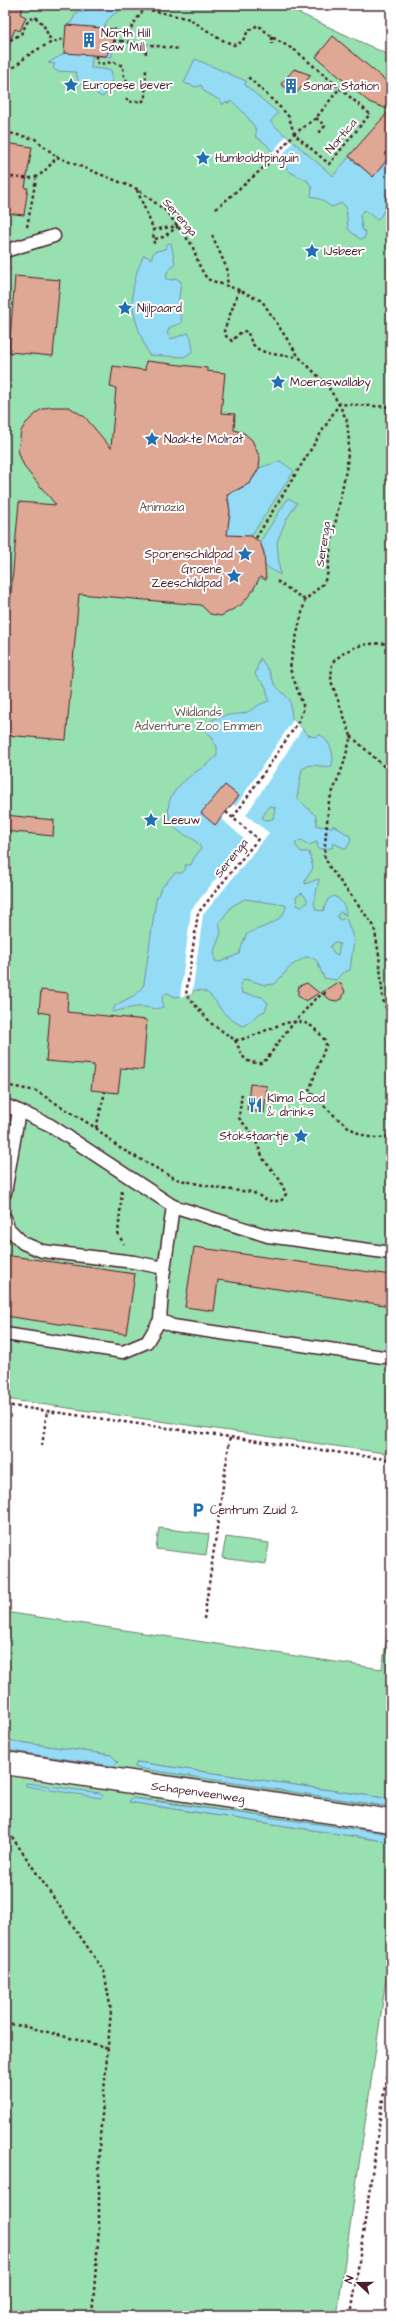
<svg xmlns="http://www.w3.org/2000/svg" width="396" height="2321" font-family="'Architects Daughter',sans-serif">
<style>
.green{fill:#97e0b0;stroke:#70806e}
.water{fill:#94dcf6;stroke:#7690a5;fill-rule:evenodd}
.pier{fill:#fff}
.building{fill:#dea894;stroke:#4a1f2b}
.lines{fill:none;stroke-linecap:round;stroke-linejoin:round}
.lane-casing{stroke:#4a1f2b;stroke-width:15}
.street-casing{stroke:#4a1f2b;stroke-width:25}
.path{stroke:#4a1f2b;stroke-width:2.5;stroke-dasharray:3 3;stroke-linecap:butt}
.lane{stroke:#fff;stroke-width:12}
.street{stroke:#fff;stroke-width:22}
.labels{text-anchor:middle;stroke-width:4;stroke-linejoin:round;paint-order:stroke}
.poi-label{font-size:12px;fill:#4a1f2b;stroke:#fff;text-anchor:start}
.street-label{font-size:12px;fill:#4a1f2b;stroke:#fff}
.park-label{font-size:12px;fill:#615953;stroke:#fff}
</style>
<rect width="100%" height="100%" fill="#fff"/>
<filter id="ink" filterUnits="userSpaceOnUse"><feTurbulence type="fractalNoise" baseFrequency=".025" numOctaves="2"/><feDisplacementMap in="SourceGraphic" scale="8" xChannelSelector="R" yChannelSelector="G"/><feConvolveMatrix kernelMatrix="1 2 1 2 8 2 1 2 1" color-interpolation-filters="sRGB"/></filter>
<g filter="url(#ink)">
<g class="green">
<polygon points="5,5 282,5 391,56 391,1454 5,1399"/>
<polygon points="159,1528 209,1534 206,1555 156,1549"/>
<polygon points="226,1537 269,1543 266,1564 222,1558"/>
<polygon points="391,1610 391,1799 137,1762 135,1767 391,1807 391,1816 5,1758 5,1750 113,1766 111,1755 5,1740 5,1612 382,1669"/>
<polygon points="5,1769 391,1826 391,1835 159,1801 132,1798 129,1802 391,1842 391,1945 337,2316 5,2316"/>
</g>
<g class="water">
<path d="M93,5H128C118,12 107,16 104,28L113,41L112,57L92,56L91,68L111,70L113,83L109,82L106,93L103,97L97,94L96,88L89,89L78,81L76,72L56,71L53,68L55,64L48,63L65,53L66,25L71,23L76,13L85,12Z"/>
<path d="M195,59L246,81L245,85L278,113L270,122L333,176L349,157L371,175L385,161L391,164V185L385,198C387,207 383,214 377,220L365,210L360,214L362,229L366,233L364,239H360L348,229L346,207L342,203L331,207L322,200L311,196L312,188L308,181L290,172L266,144L255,136C256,134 257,132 256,130C255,125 236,103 231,101L229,103L225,102L223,105L221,101L204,91L201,85L197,87L184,83Z"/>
<path d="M171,243L175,264L167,272L166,279L173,280L176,278L181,282L178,305L182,323L170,327L167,333L171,339L188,333L191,338L193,351L184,357L149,355C132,317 125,294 144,255L151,259L154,252L165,249L167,244Z"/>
<path d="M280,461L294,471L251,536L221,539L230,516L228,492C244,490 253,482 259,468Z"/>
<polygon points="288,498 297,503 286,520 277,542 280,575 264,565 264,553 260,542"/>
<path d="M260,658L269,671L275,685L290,700L292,719L308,735L315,737L320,735C330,740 336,757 331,767L310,765L302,769L297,798L316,816L317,826L333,827V825L350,836L351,841L346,849L333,843L332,848L318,849L317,842L309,845L301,840L296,842V846L301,852H309L313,868L305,881V884L319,879L314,903L316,910L323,911L328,899L334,896C343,901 345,906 346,915L340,912L337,916L340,920L346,918L354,940L350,970L342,973L336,980L324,978L317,961L313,958L305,957L291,966L275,984L265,985L245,979L240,984L242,993L262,997L268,1003L265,1011C256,1014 251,1023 242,1026C235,1022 224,1015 220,1008C214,999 207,987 193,991L192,994L175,997L168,993L165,994L162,997L163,1007C155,1010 152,1008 144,1007C134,1006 122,1010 112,1012L115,1006C126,998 137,998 144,984L156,900L161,888L175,873H182L186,869L185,865H191L194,858L201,849C200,842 190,837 183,834C175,829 171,825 169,815C163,787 200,772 217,756V746L213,742V737L206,732C207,713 232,716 245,713C253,710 258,704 269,701L266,687L255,675ZM269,806L275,807L273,819L265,820L262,818ZM302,893L307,899V903L301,907L297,905L296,897ZM245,899L285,905L286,907C282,925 260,926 246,935L239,954L220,962L215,961L214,951L221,933L219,923L232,906ZM334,942L340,944L338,955L334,953L330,947Z"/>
<polygon points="5,1740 111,1755 118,1762 113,1766 5,1750"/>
<polygon points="137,1762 391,1799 391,1807 137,1768 135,1766"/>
<polygon points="26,1783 100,1793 103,1796 101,1798 26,1786"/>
<polygon points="132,1798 383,1833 391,1835 391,1842 129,1802"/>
</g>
<g class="pier">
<polygon points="286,136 293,142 277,162 271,154"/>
<polygon points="293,720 302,729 246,815 269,833 203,915 192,994 180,997 191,910 246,841 221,818 233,804 236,806"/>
</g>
<g class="building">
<polygon points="5,5 24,5 20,14 26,17 20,31 15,29 6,51"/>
<polygon points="66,25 116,29 113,45 106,56 64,53"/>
<polygon points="333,36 391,85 391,155 373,177 349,156 390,110 369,102 316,57"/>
<polygon points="294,69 311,75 295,95 281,84"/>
<polygon points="5,143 32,147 25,188 28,188 24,215 5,213"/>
<polygon points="15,276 60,280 53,356 9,352"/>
<polygon points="146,361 207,368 207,371 225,373 221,413 235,414 234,430 244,433 252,440 260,458 259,468 250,483 227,495 230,511 227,535 251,536 260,542 264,553 266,580 260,577 252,592 241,605 221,616 210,614 201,605 79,594 66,740 5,735 5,661 19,502 56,505 25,468 21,459 18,450 21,431 26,423 40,410 49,407 69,407 85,417 111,448 116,388 110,387 113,366 145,370"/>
<polygon points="225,785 239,796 215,825 201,813"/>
<polygon points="5,815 54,820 53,836 5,831"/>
<polygon points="307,983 319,993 306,1001 298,996 298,991 299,986"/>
<polygon points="336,983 341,984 345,991 342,999 337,1001 331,1000 321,993"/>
<polygon points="41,990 68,993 67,1012 147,1020 143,1070 121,1068 118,1093 91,1090 94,1065 46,1061 50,1014 39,1012"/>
<polygon points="250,1084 267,1086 264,1113 247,1110"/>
<polygon points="194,1247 391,1275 391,1306 218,1280 214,1311 185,1307"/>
<polygon points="5,1255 135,1274 126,1334 5,1316"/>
</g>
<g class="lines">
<g class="lane-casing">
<g id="lane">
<polyline points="5,251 54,236"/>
<polyline points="5,1105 19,1111 5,1193"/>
<polyline points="19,1111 50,1125 173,1206 163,1278 160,1320 173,1326 383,1357"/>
<polyline points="173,1206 268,1236 391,1253"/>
<polyline points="5,1218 8,1228 23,1243 42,1251 134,1262 164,1268"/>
<polyline points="5,1334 123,1352 147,1342 160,1320"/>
</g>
</g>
<g class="street-casing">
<polyline id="street" points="5,1763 391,1821"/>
</g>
<g class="path">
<polyline points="272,37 272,44"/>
<path d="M113,41H121C131,31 135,19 145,9L190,19L218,38L234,45L242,42L248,31L258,25L272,37L296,51L370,114L329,164L294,134L289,117L283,110L248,77"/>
<polyline points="121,41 179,49"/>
<polyline points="5,43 21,34 29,19 35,17 43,24 51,41"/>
<polyline points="145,45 146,54"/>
<polyline points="96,56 96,61 99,64 114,62 123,66 124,77 129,83 129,87"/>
<path d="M5,76C21,59 42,43 65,39"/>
<polyline points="126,98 128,102 143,101 145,99 146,68"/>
<polyline points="316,118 325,126 319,133"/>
<polyline points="5,132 35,139 57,157"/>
<path d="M5,176C36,180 37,181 57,157L137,189L166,211L192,245L200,267L207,279L239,290L262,301L299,357L327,385L339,404L347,421L349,441L347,465L331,545L327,576L323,584L305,600L292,655L290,669L304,708L297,724L233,818L258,839L198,913L186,995L212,1024L235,1040C261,1039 293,1007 316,1030C321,1035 325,1039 326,1045L309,1091C330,1110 360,1149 391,1135"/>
<polyline points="137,190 153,228 154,244"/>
<polyline points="216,209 270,162 294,134 316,118 339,89"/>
<polyline points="27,227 36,179"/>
<polyline points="153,230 178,226"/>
<polyline points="212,235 228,271 227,286"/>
<polyline points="155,239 163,237 179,226"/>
<polyline points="5,270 11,268"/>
<path d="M239,290L224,331L226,336L232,341L241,332L247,331C249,335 250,339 252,343C260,356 285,355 298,357"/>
<polyline points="256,538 339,404 391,407"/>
<polyline points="5,579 12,579"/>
<polyline points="277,581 305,600"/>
<path d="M391,644C366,642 350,645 332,663L331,681L351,736L343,766L329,801L324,855L330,868L374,926L379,955L383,1000L391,1021"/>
<polyline points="351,736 391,773"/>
<polyline points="226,812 233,818"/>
<path d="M235,1040C243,1055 241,1063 261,1063L267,1059L285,1033L316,998L327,992"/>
<polyline points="5,1085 36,1091 96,1128 118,1147 176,1179 221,1189 252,1192 269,1201 281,1201 286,1194 280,1180 264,1160 253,1135 239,1118 242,1092"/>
<polyline points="96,1128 105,1092"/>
<polyline points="122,1191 118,1234 124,1244"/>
<polyline points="5,1405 391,1460"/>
<polyline points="42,1446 47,1411"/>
<polyline points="204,1619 230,1437"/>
<polyline points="5,1827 104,1971 111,2011 99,2149 99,2229 92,2316"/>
<polyline points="5,2023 32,2028 109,2048"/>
<polyline points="351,2316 391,2044"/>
</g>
<use href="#lane" class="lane"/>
<use href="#street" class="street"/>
</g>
</g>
<defs>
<g id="building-bare" transform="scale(1.2)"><path d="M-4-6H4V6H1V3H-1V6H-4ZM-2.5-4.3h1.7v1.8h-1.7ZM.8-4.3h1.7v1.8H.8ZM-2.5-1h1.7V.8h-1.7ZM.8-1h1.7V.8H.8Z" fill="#1f6fb2" stroke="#fff" stroke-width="2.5" paint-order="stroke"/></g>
<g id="sight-bare" transform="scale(1.2)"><path d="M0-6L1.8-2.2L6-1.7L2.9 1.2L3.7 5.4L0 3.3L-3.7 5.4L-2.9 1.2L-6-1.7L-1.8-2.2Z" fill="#1f6fb2" stroke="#fff" stroke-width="2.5" paint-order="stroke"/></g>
<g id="restaurant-bare" transform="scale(1.2)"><path d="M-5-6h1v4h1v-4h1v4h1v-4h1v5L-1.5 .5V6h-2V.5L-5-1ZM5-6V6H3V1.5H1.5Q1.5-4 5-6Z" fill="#1f6fb2" stroke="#fff" stroke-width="2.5" paint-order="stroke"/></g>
<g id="parking-bare" transform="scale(1.2)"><path d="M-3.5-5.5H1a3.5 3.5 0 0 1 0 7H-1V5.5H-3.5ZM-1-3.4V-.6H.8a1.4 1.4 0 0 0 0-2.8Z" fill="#1f6fb2" stroke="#fff" stroke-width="2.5" paint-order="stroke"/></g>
</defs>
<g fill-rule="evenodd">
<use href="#building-bare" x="89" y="40"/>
<use href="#sight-bare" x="71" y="85"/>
<use href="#building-bare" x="291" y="86"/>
<use href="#sight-bare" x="203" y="158"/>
<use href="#sight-bare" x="312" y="251"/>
<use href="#sight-bare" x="125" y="308"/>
<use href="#sight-bare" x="278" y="382"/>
<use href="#sight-bare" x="152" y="439"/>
<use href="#sight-bare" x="245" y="554"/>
<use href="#sight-bare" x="234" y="576"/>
<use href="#sight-bare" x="151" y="820"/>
<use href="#restaurant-bare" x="255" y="1105"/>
<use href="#sight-bare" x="301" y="1136"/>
<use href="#parking-bare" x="198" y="1510"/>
</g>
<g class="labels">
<g class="poi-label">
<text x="101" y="37">North Hill<tspan x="101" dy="14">Saw Mill</tspan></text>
<text x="83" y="89">Europese bever</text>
<text x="303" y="90">Sonar Station</text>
<text x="215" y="162">Humboldtpinguïn</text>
<text x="324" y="255">IJsbeer</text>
<text x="137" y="312">Nijlpaard</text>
<text x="290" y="386">Moeraswallaby</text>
<text x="164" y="443">Naakte Molrat</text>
<text x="233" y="558" text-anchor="end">Sporenschildpad</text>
<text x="222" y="573" text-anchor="end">Groene<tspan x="222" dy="14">Zeeschildpad</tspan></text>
<text x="163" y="824">Leeuw</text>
<text x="267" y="1102">Klima food<tspan x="267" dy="14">&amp; drinks</tspan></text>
<text x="289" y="1140" text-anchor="end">Stokstaartje</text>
<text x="210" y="1514">Centrum Zuid 2</text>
</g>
<g class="street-label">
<text transform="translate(341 136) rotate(-50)" y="4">Nortica</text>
<text transform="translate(180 217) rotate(49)" y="4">Serenga</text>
<text transform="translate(323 544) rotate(-81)" y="4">Serenga</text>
<text transform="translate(231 858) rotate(-51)" y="4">Serenga</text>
<text transform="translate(198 1792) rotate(8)" y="4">Schapenveenweg</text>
</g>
<g class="park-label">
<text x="162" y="511">Animazia</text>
<text x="198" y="716">Wildlands<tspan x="198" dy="14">Adventure Zoo Emmen</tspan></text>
</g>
</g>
<rect width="396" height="2321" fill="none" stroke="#fff" stroke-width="20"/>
<rect x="10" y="10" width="376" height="2301" fill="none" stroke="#4a1f2b" stroke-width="1.5" filter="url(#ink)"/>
<g transform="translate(358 2283) rotate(291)" stroke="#ffffff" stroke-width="3" paint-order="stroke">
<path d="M0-3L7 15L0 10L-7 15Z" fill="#4a1f2b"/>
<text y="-6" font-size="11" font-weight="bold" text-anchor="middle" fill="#4a1f2b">N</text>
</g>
</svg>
